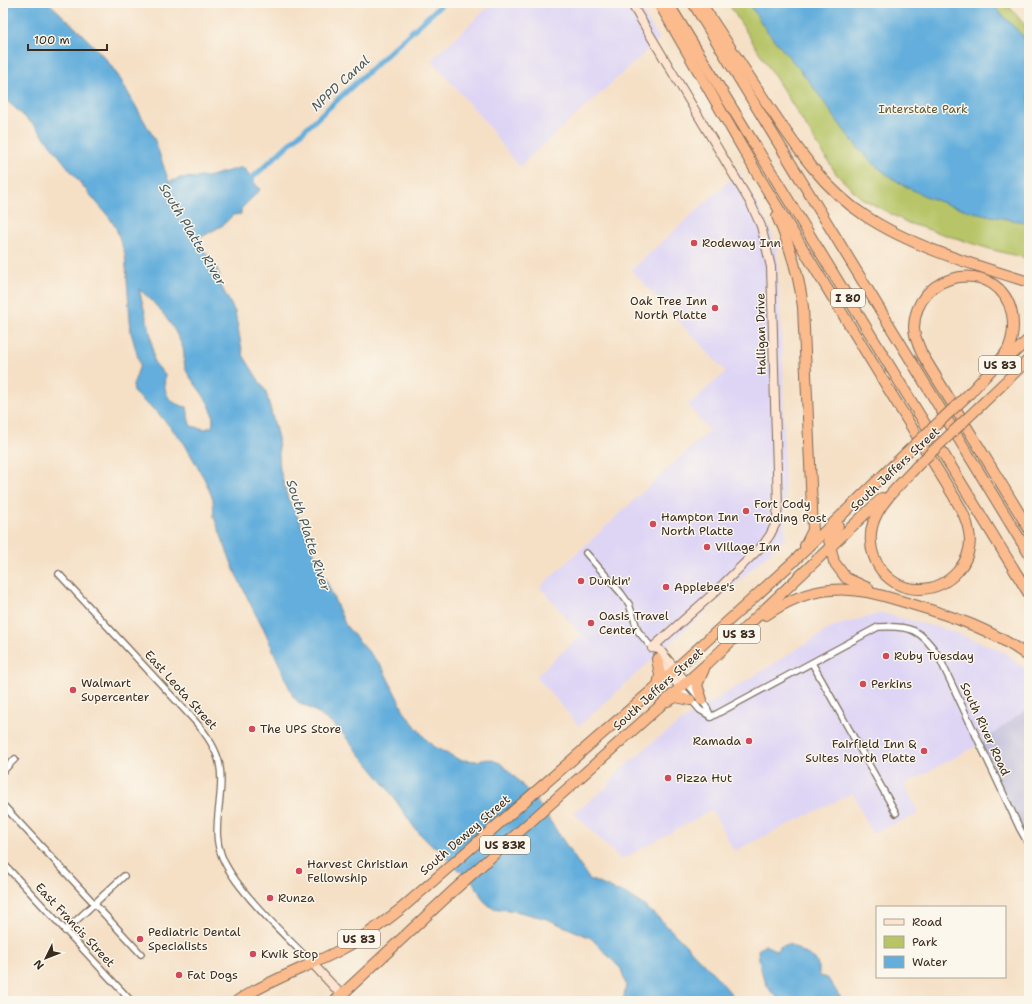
<svg xmlns="http://www.w3.org/2000/svg" width="1032" height="1004" font-family="'Shantell Sans',sans-serif">
<style>
.built{fill:#ded5f5}
.industrial{fill:#c3c1db}
.green{fill:#b7c567;stroke:#797842}
.water{fill:#64aedc;stroke:#506c7d;fill-rule:evenodd}
.lines{fill:none;stroke-linecap:round;stroke-linejoin:round}
.canal{stroke:#64aedc;stroke-width:5.5}
.street-casing{stroke:#7c6a59;stroke-width:8}
.secondary-casing{stroke:#7c6a59;stroke-width:10}
.highway-casing{stroke:#7c6a59;stroke-width:12}
.street{stroke:#fff;stroke-width:5.5}
.secondary{stroke:#fde4d1;stroke-width:8}
.highway{stroke:#fbbb8d;stroke-width:10}
.highway-bridge-casing{stroke:#7c6a59;stroke-width:12;stroke-linecap:butt}
.highway-bridge{stroke:#fbbb8d;stroke-width:10}
.poi-dot{fill:#d1495b;stroke:#fbf7ec;stroke-width:1.5}
.labels{text-anchor:middle;stroke-width:3;stroke-linejoin:round;paint-order:stroke}
.shield{fill:#fbf7ec;stroke:#75685c;stroke-width:1}
.shield-label{font-size:11px;font-weight:bold;fill:#3b2a1e}
.park-label{font-size:12px;fill:#605834;stroke:#fbf7ec}
.poi-label{font-size:12px;fill:#3b2a1e;stroke:#fbf7ec;text-anchor:start}
.street-label{font-size:12px;fill:#3b2a1e;stroke:#fbf7ec}
.water-label{font-size:13px;font-style:italic;fill:#495860;stroke:#fbf7ec}
</style>
<rect width="100%" height="100%" fill="#fbf7ec"/>
<filter id="ink" filterUnits="userSpaceOnUse"><feTurbulence type="fractalNoise" baseFrequency=".025" numOctaves="2"/><feDisplacementMap in="SourceGraphic" scale="8" xChannelSelector="R" yChannelSelector="G"/><feConvolveMatrix kernelMatrix="1 2 1 2 8 2 1 2 1" color-interpolation-filters="sRGB"/></filter>
<filter id="wash" filterUnits="userSpaceOnUse"><feTurbulence type="fractalNoise" baseFrequency=".012" numOctaves="4" result="noise"/><feDisplacementMap in="SourceGraphic" scale="16" xChannelSelector="R" yChannelSelector="G"/><feGaussianBlur stdDeviation="0.9" result="paint"/><feColorMatrix in="noise" values="0 0 0 0 0 0 0 0 0 0 0 0 0 0 0 0 0 1.4 0 .05"/><feComposite in="paint" operator="in"/></filter>
<g filter="url(#wash)">
<rect width="100%" height="100%" fill="#f5e0c6"/>
<g class="built">
<polygon points="493,3 637,3 660,39 519,167 481,117 431,60"/>
<polygon points="739,172 770,228 777,252 783,369 785,539 579,726 536,676 581,635 540,587 709,431 688,405 726,372 631,270"/>
<polygon points="882,613 948,630 1004,652 1029,673 1029,707 978,745 904,785 919,814 872,833 853,793 734,851 712,810 621,860 574,813 608,786 618,772 654,741 691,715 834,626"/>
</g>
<polygon class="industrial" points="1029,707 1029,851 1015,828 978,745"/>
<polygon class="green" points="728,3 1006,3 1029,30 1029,259 993,250 908,223 861,198 837,175"/>
<g class="water">
<path d="M3,3H49L83,35L106,59L119,77L154,138L169,182L180,178L207,177L243,167L260,190L241,209V214L233,215L223,225L198,239V244L214,262L219,273L221,286L235,312L243,355L266,392L278,438L280,470L288,499L299,519L346,626L382,667L405,713L424,737L434,747L460,760L477,761L489,759L500,763L513,775L538,803L589,879L629,896L643,905L661,920L717,977L737,1001H623L626,985L621,969L591,938L547,919L516,911L492,908L484,901L473,882L442,855L439,848L431,845L416,830L386,786L339,729L315,711L298,702L293,696L263,627L256,615L235,572L214,517L213,499L205,480L184,443L159,414L134,393L133,385L140,365L131,332L125,254L116,228L109,217L81,184L38,129L3,97ZM139,289C157,304 175,326 183,348C185,355 183,364 186,370C194,387 218,405 212,427L205,429L191,426C187,418 189,414 187,407C168,404 163,393 165,375L154,362L151,336Z"/>
<path d="M749,3H991L1023,36L1029,47V223C969,213 904,199 862,152C842,130 826,104 808,80C795,63 780,48 767,31C760,22 755,12 749,3Z"/>
<path d="M789,944L815,959L819,967V975L828,979L843,1001H781C764,989 760,970 758,950L765,945L777,951L779,947Z"/>
</g>
<g class="lines">
<polyline class="canal" points="252,178 443,3"/>
</g>
</g>
<g filter="url(#ink)">
<g class="lines">
<g class="street-casing">
<g id="street">
<polyline points="586,553 621,593 629,604 638,631 652,648"/>
<path d="M59,574L194,720C225,755 223,771 218,815C217,829 216,841 221,854C232,887 287,937 312,963"/>
<polyline points="812,663 896,813"/>
<polyline points="686,682 706,706 711,717"/>
<polyline points="680,687 700,710 710,716"/>
<path d="M711,717L878,627C909,625 922,629 939,657L1020,829L1029,845"/>
<polyline points="3,771 15,759"/>
<polyline points="3,805 141,954"/>
<polyline points="3,863 131,1001"/>
<polyline points="65,931 124,876"/>
</g>
</g>
<g class="secondary-casing">
<g id="secondary">
<polyline points="631,3 751,204 761,226 771,267 778,506 776,523 770,535 763,545 715,592 652,648"/>
<polyline points="652,648 659,649 686,682"/>
<polyline points="657,659 680,687"/>
<polyline points="312,963 347,1001"/>
</g>
</g>
<g class="highway-casing">
<g id="highway">
<path d="M659,3L758,175L953,495C960,507 967,518 969,532C975,561 949,589 920,589C883,590 861,550 875,518C883,499 904,481 917,466"/>
<polyline points="668,3 1029,594"/>
<polyline points="693,3 1029,554"/>
<path d="M701,3C722,35 743,67 764,99C793,142 820,186 864,215C912,247 974,265 1029,282"/>
<path d="M777,216C790,246 799,274 803,307L813,530L805,546"/>
<polyline points="1004,362 1029,339"/>
<path d="M970,393C981,380 1001,362 1008,349C1013,338 1014,326 1012,314C1000,256 915,269 914,328C914,337 919,346 922,354L1029,529"/>
<polyline points="980,406 1029,359"/>
<polyline points="838,526 830,535 829,540 834,562 846,578 868,588"/>
<path d="M766,615C785,602 806,592 830,590C858,587 884,596 911,604C952,616 994,630 1029,657"/>
<polyline points="657,659 660,675 658,685"/>
<polyline points="702,700 697,685 704,669"/>
<polyline points="668,701 676,697 690,700"/>
<path d="M237,1001C270,979 309,967 344,948C365,937 383,923 402,908L658,685L793,562L906,453"/>
<polyline points="335,1001 453,891 708,663 882,498"/>
</g>
</g>
<use href="#street" class="street"/>
<use href="#secondary" class="secondary"/>
<use href="#highway" class="highway"/>
<g class="highway-bridge-casing">
<g id="highway-bridge">
<polyline points="906,453 970,393"/>
<polyline points="917,466 980,406"/>
</g>
</g>
<use href="#highway-bridge" class="highway-bridge"/>
</g>
</g>
<g class="poi-dot">
<circle cx="694" cy="243" r="4"/>
<circle cx="715" cy="308" r="4"/>
<circle cx="746" cy="511" r="4"/>
<circle cx="653" cy="524" r="4"/>
<circle cx="707" cy="547" r="4"/>
<circle cx="581" cy="581" r="4"/>
<circle cx="666" cy="587" r="4"/>
<circle cx="591" cy="623" r="4"/>
<circle cx="886" cy="656" r="4"/>
<circle cx="863" cy="684" r="4"/>
<circle cx="73" cy="690" r="4"/>
<circle cx="252" cy="729" r="4"/>
<circle cx="749" cy="741" r="4"/>
<circle cx="924" cy="751" r="4"/>
<circle cx="668" cy="778" r="4"/>
<circle cx="299" cy="871" r="4"/>
<circle cx="270" cy="898" r="4"/>
<circle cx="140" cy="939" r="4"/>
<circle cx="253" cy="954" r="4"/>
<circle cx="179" cy="975" r="4"/>
</g>
<g class="labels">
<g class="shield">
<rect x="831" y="289" width="34" height="18" rx="3"/>
<rect x="979" y="356" width="42" height="18" rx="3"/>
<rect x="718" y="625" width="42" height="18" rx="3"/>
<rect x="480" y="836" width="50" height="18" rx="3"/>
<rect x="338" y="930" width="42" height="18" rx="3"/>
</g>
<g class="shield-label">
<text x="848" y="302">I 80</text>
<text x="1000" y="369">US 83</text>
<text x="739" y="638">US 83</text>
<text x="505" y="849">US 83R</text>
<text x="359" y="943">US 83</text>
</g>
<g class="park-label">
<text x="923" y="113">Interstate Park</text>
</g>
<g class="poi-label">
<text x="702" y="247">Rodeway Inn</text>
<text x="707" y="305" text-anchor="end">Oak Tree Inn<tspan x="707" dy="14">North Platte</tspan></text>
<text x="754" y="508">Fort Cody<tspan x="754" dy="14">Trading Post</tspan></text>
<text x="661" y="521">Hampton Inn<tspan x="661" dy="14">North Platte</tspan></text>
<text x="715" y="551">Village Inn</text>
<text x="589" y="585">Dunkin'</text>
<text x="674" y="591">Applebee's</text>
<text x="599" y="620">Oasis Travel<tspan x="599" dy="14">Center</tspan></text>
<text x="894" y="660">Ruby Tuesday</text>
<text x="81" y="687">Walmart<tspan x="81" dy="14">Supercenter</tspan></text>
<text x="871" y="688">Perkins</text>
<text x="260" y="733">The UPS Store</text>
<text x="741" y="745" text-anchor="end">Ramada</text>
<text x="916" y="748" text-anchor="end">Fairfield Inn &amp;<tspan x="916" dy="14">Suites North Platte</tspan></text>
<text x="676" y="782">Pizza Hut</text>
<text x="307" y="868">Harvest Christian<tspan x="307" dy="14">Fellowship</tspan></text>
<text x="278" y="902">Runza</text>
<text x="148" y="936">Pediatric Dental<tspan x="148" dy="14">Specialists</tspan></text>
<text x="261" y="958">Kwik Stop</text>
<text x="187" y="979">Fat Dogs</text>
</g>
<g class="street-label">
<text transform="translate(761 334) rotate(-91)" y="4">Halligan Drive</text>
<text transform="translate(895 469) rotate(-43)" y="4">South Jeffers Street</text>
<text transform="translate(658 689) rotate(-42)" y="4">South Jeffers Street</text>
<text transform="translate(181 690) rotate(48)" y="4">East Leota Street</text>
<text transform="translate(985 729) rotate(65)" y="4">South River Road</text>
<text transform="translate(465 835) rotate(-41)" y="4">South Dewey Street</text>
<text transform="translate(75 925) rotate(47)" y="4">East Francis Street</text>
</g>
<g class="water-label">
<text transform="translate(340 83) rotate(-43)" y="5">NPPD Canal</text>
<text transform="translate(193 234) rotate(59)" y="5">South Platte River</text>
<text transform="translate(309 535) rotate(72)" y="5">South Platte River</text>
</g>
</g>
<rect width="1032" height="1004" fill="none" stroke="#fbf7ec" stroke-width="16"/>
<rect x="876" y="906" width="130" height="72" fill="#fbf7ec" stroke="#aea59a"/>
<rect x="884" y="919" width="20" height="6" fill="#fde4d1" stroke="#aea59a"/>
<text x="912" y="926" font-size="12" fill="#3b2a1e">Road</text>
<rect x="884" y="936" width="20" height="12" fill="#b7c567" stroke="#aea59a"/>
<text x="912" y="946" font-size="12" fill="#3b2a1e">Park</text>
<rect x="884" y="956" width="20" height="12" fill="#64aedc" stroke="#aea59a"/>
<text x="912" y="966" font-size="12" fill="#3b2a1e">Water</text>
<g transform="translate(46 958) rotate(227)" stroke="#fbf7ec" stroke-width="3" paint-order="stroke">
<path d="M0-3L7 15L0 10L-7 15Z" fill="#3b2a1e"/>
<text y="-6" font-size="11" font-weight="bold" text-anchor="middle" fill="#3b2a1e">N</text>
</g>
<path d="M28 44v6h79v-6" fill="none" stroke="#3b2a1e" stroke-width="2"/>
<text x="34" y="44" font-size="12" fill="#3b2a1e" stroke="#fbf7ec" stroke-width="3" paint-order="stroke">100 m</text>
</svg>
